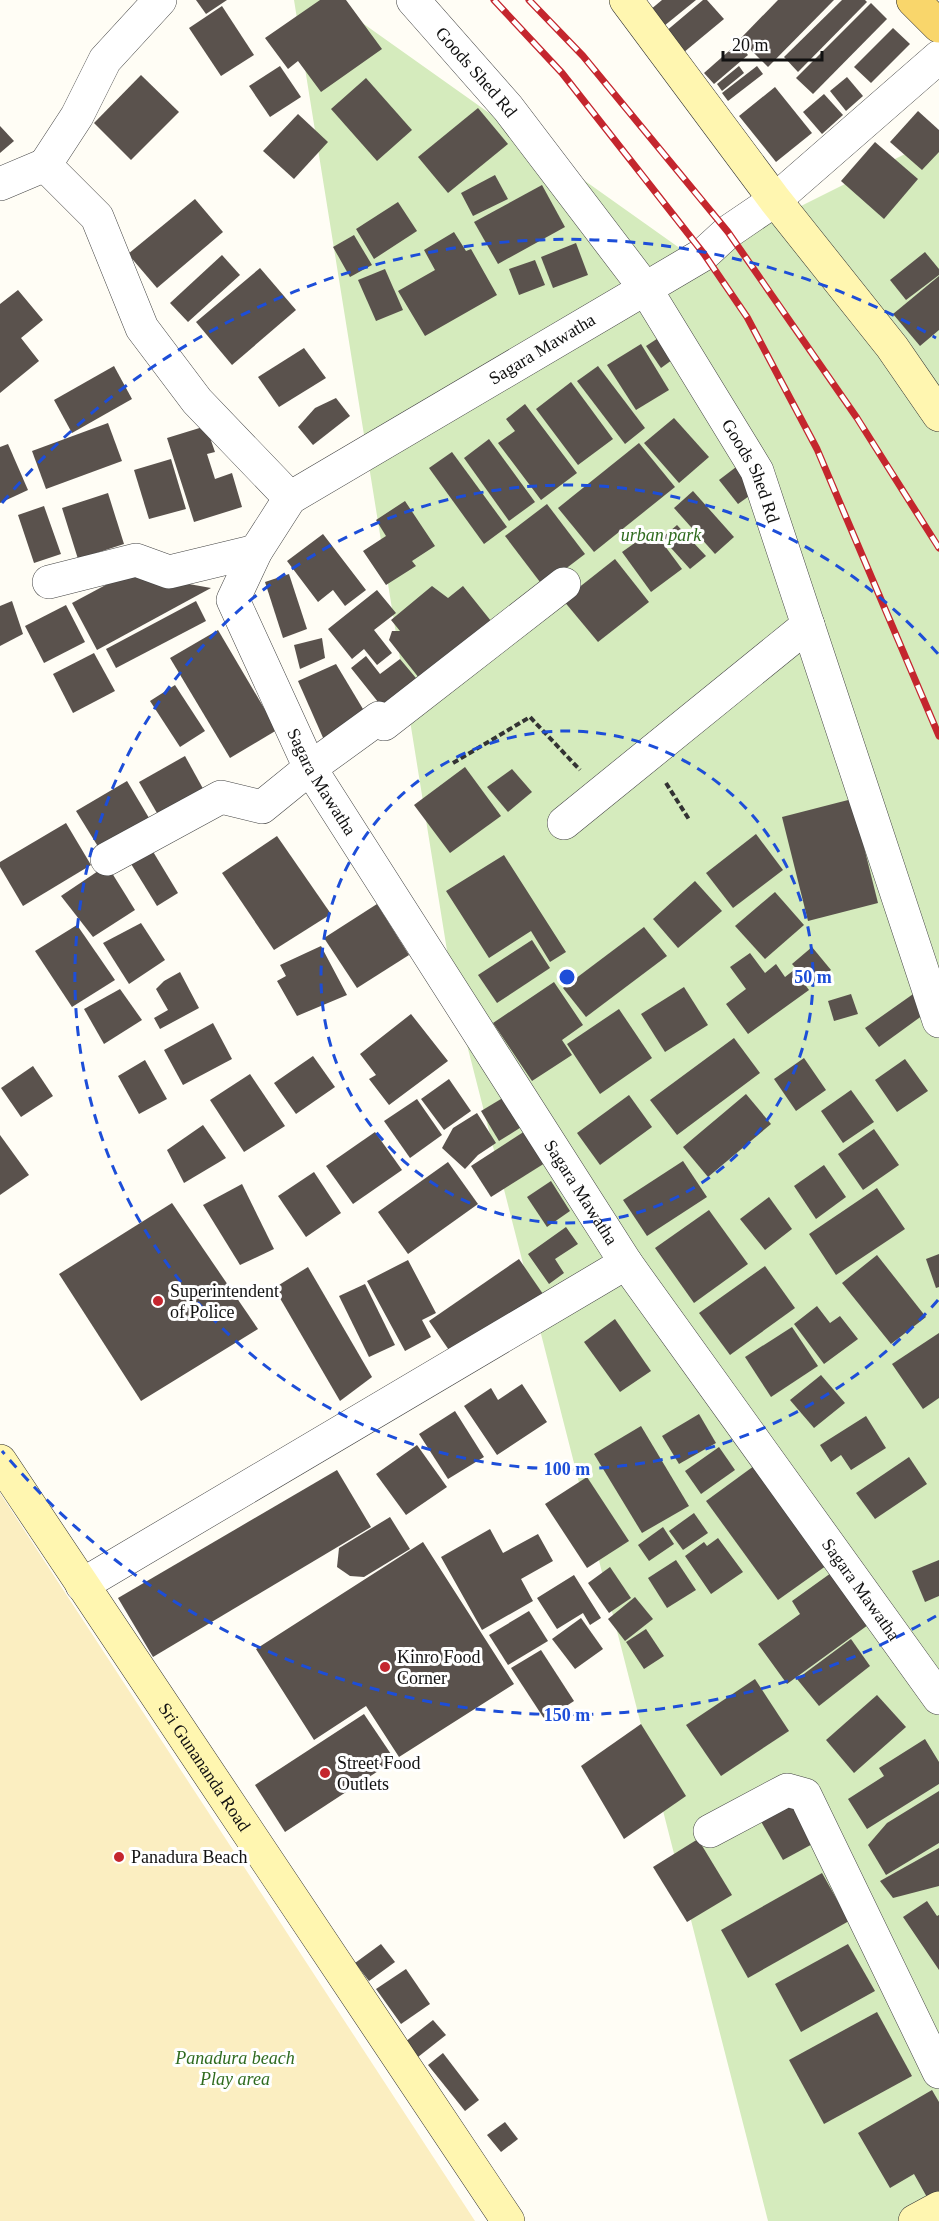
<svg xmlns="http://www.w3.org/2000/svg" width="939" height="2221" font-family="'Times New Roman',serif">
<style>
.green{fill:#d5ebbd}
.sand{fill:#fbeec1}
.building{fill:#5a524d}
.lines{fill:none;stroke-linecap:round;stroke-linejoin:round}
.street-casing{stroke:#444;stroke-width:34}
.secondary-casing{stroke:#333;stroke-width:34}
.primary-casing{stroke:#222;stroke-width:34}
.path{stroke:#333;stroke-width:4;stroke-dasharray:6 3;stroke-linecap:butt}
.street{stroke:#fff;stroke-width:33}
.secondary{stroke:#fff6b0;stroke-width:33}
.primary{stroke:#f9d66b;stroke-width:33}
.rail-casing{stroke:#c4262e;stroke-width:7}
.rail{stroke:#fff;stroke-width:4.5;stroke-dasharray:14;stroke-linecap:butt}
.ring{fill:none;stroke:#1d4ed8;stroke-width:3;stroke-dasharray:10 8}
.poi-dot{fill:#c4262e;stroke:#fff;stroke-width:2}
.labels{text-anchor:middle;stroke-width:6;stroke-linejoin:round;paint-order:stroke}
.street-label{font-size:18px;fill:#111;stroke:#fff}
.park-label{font-size:18px;font-style:italic;fill:#2f6b1f;stroke:#fff}
.poi-label{font-size:18px;fill:#111;stroke:#fff;text-anchor:start}
.centre{fill:#1d4ed8;stroke:#fff;stroke-width:3}
.ring-label{font-size:18px;text-anchor:middle;font-weight:bold;fill:#1d4ed8;stroke:#fff;stroke-width:6;stroke-linejoin:round;paint-order:stroke}
</style>
<rect width="100%" height="100%" fill="#fffdf5"/>
<polygon class="green" points="294,0 330,0 695,259 939,137 939,2221 768,2221 454,994"/>
<polygon class="sand" points="0,1493 475,2221 0,2221"/>
<g class="building">
<polygon points="196,0 227,0 206,14"/>
<polygon points="320,0 346,0 382,49 321,92 298,61 288,69 265,38"/>
<polygon points="662,0 696,0 664,26 650,10"/>
<polygon points="703,0 707,0 724,19 683,53 665,32"/>
<polygon points="778,0 834,0 768,67 740,39"/>
<polygon points="842,0 865,0 867,2 798,72 784,57"/>
<polygon points="871,3 887,19 813,94 796,78"/>
<polygon points="222,6 254,55 221,76 189,28"/>
<polygon points="893,28 910,44 871,83 854,67"/>
<polygon points="738,43 748,55 714,84 704,73"/>
<polygon points="280,66 301,97 270,117 249,86"/>
<polygon points="739,66 744,73 722,91 717,84"/>
<polygon points="757,66 763,74 728,101 722,93"/>
<polygon points="141,75 179,112 131,160 94,123"/>
<polygon points="847,77 863,96 846,111 830,91"/>
<polygon points="366,78 412,130 377,161 331,109"/>
<polygon points="775,87 812,133 776,162 739,116"/>
<polygon points="824,94 843,115 822,134 803,112"/>
<polygon points="478,108 508,144 448,193 418,157"/>
<polygon points="918,111 939,130 939,152 922,170 890,142"/>
<polygon points="298,114 328,142 294,179 263,151"/>
<polygon points="0,126 14,141 0,153"/>
<polygon points="875,142 918,179 884,219 841,181"/>
<polygon points="495,175 508,199 473,216 461,193"/>
<polygon points="542,185 565,227 498,264 474,222"/>
<polygon points="195,199 223,232 157,288 128,254"/>
<polygon points="398,202 417,231 374,259 356,229"/>
<polygon points="454,232 466,251 471,249 497,295 425,336 398,291 435,270 424,250"/>
<polygon points="354,235 372,265 350,277 333,247"/>
<polygon points="576,243 588,275 553,288 541,257"/>
<polygon points="925,252 939,269 939,275 906,300 890,280"/>
<polygon points="222,255 240,275 188,322 170,303"/>
<polygon points="535,260 545,285 519,295 509,269"/>
<polygon points="260,268 296,310 232,365 196,322"/>
<polygon points="385,269 403,310 376,321 358,280"/>
<polygon points="939,276 939,330 920,346 893,314"/>
<polygon points="18,290 43,320 21,338 39,361 0,393 0,304"/>
<polygon points="669,331 683,352 661,368 646,346"/>
<polygon points="641,344 669,390 636,410 607,365"/>
<polygon points="304,348 326,378 279,407 258,377"/>
<polygon points="114,366 132,399 72,433 54,400"/>
<polygon points="598,366 645,428 625,444 577,381"/>
<polygon points="571,382 613,439 578,465 536,409"/>
<polygon points="336,398 350,416 313,445 298,427 315,408"/>
<polygon points="525,404 577,473 541,500 498,443 515,431 506,419"/>
<polygon points="674,418 709,457 679,483 644,443"/>
<polygon points="108,423 122,461 46,489 32,451"/>
<polygon points="206,426 215,452 207,454 215,479 232,473 242,507 194,522 167,438"/>
<polygon points="489,439 535,502 509,521 464,458"/>
<polygon points="639,443 675,487 594,552 558,508"/>
<polygon points="8,444 28,490 0,503 0,447"/>
<polygon points="452,452 507,527 484,544 429,468"/>
<polygon points="171,459 186,509 149,519 134,470"/>
<polygon points="740,464 759,489 738,504 719,480"/>
<polygon points="693,491 734,537 715,554 674,508"/>
<polygon points="108,493 124,544 78,559 62,508"/>
<polygon points="405,501 435,546 412,561 416,566 386,585 363,551 386,536 376,520"/>
<polygon points="547,504 585,554 543,586 505,536"/>
<polygon points="44,506 61,554 34,563 18,515"/>
<polygon points="677,525 706,556 690,569 662,538"/>
<polygon points="653,530 682,569 651,592 622,552"/>
<polygon points="323,534 366,590 345,606 333,590 318,602 287,561"/>
<polygon points="615,559 649,602 598,642 563,600"/>
<polygon points="128,573 211,588 97,650 72,603"/>
<polygon points="289,574 307,629 283,638 265,582"/>
<polygon points="432,586 448,598 463,586 491,621 419,678 389,640 392,631 400,631 391,620"/>
<polygon points="377,590 396,613 374,630 392,653 377,665 364,649 352,659 328,629"/>
<polygon points="12,601 23,634 0,646 0,606"/>
<polygon points="196,601 206,621 116,668 106,649"/>
<polygon points="66,605 85,642 44,663 25,626"/>
<polygon points="218,630 277,730 230,758 170,658"/>
<polygon points="322,638 325,658 300,669 294,645"/>
<polygon points="94,653 115,691 73,713 53,674"/>
<polygon points="366,656 380,674 400,659 421,684 386,712 351,668"/>
<polygon points="336,664 366,714 328,749 298,681"/>
<polygon points="175,685 205,731 180,747 150,701"/>
<polygon points="185,756 206,794 161,820 139,782"/>
<polygon points="465,767 501,816 450,853 414,805"/>
<polygon points="512,769 532,792 508,812 487,787"/>
<polygon points="127,781 152,823 102,853 76,811"/>
<polygon points="852,799 878,903 808,921 782,817"/>
<polygon points="66,823 91,865 23,906 0,867 0,862"/>
<polygon points="756,834 783,870 733,908 706,873"/>
<polygon points="277,836 331,914 274,950 222,873"/>
<polygon points="149,845 178,893 157,906 128,859"/>
<polygon points="504,855 566,952 550,962 531,931 489,958 446,891"/>
<polygon points="107,865 135,910 93,937 61,896"/>
<polygon points="695,881 722,911 678,948 653,919"/>
<polygon points="775,892 804,925 765,959 735,926"/>
<polygon points="377,904 409,955 357,988 324,938"/>
<polygon points="141,923 165,960 129,984 103,943"/>
<polygon points="77,925 115,980 72,1007 35,951"/>
<polygon points="644,927 667,956 586,1017 563,988"/>
<polygon points="532,940 550,968 497,1003 478,975"/>
<polygon points="321,946 347,995 297,1016 277,981 286,976 280,965"/>
<polygon points="812,947 831,970 812,986 792,964"/>
<polygon points="750,953 765,973 776,964 785,977 794,970 809,990 748,1034 726,1004 746,989 730,967"/>
<polygon points="180,972 199,1008 160,1029 154,1018 168,1010 156,989 164,981"/>
<polygon points="554,982 583,1025 562,1040 572,1055 532,1081 493,1023"/>
<polygon points="684,987 708,1025 665,1052 641,1014"/>
<polygon points="120,989 142,1020 104,1044 84,1009"/>
<polygon points="916,992 930,1010 879,1047 865,1028"/>
<polygon points="851,994 858,1014 834,1021 828,1001"/>
<polygon points="619,1009 652,1058 600,1094 567,1044"/>
<polygon points="411,1014 448,1061 389,1105 369,1079 376,1075 360,1054"/>
<polygon points="213,1023 232,1059 183,1085 164,1050"/>
<polygon points="734,1038 760,1073 677,1135 650,1100"/>
<polygon points="313,1056 335,1087 296,1114 274,1083"/>
<polygon points="804,1058 826,1090 796,1111 774,1079"/>
<polygon points="905,1059 928,1091 897,1112 875,1080"/>
<polygon points="145,1060 167,1099 139,1114 118,1076"/>
<polygon points="33,1066 53,1096 21,1117 1,1088"/>
<polygon points="250,1074 285,1126 244,1152 210,1100"/>
<polygon points="449,1079 471,1111 444,1130 421,1099"/>
<polygon points="851,1090 874,1122 843,1143 821,1111"/>
<polygon points="746,1094 771,1124 708,1177 683,1147"/>
<polygon points="629,1095 652,1127 600,1165 577,1133"/>
<polygon points="506,1096 523,1126 499,1141 481,1111"/>
<polygon points="417,1099 442,1135 410,1158 384,1121"/>
<polygon points="477,1113 496,1143 478,1155 465,1169 442,1148 453,1128"/>
<polygon points="203,1125 226,1158 184,1183 167,1150"/>
<polygon points="874,1129 899,1165 863,1190 838,1154"/>
<polygon points="525,1131 545,1163 491,1197 471,1166"/>
<polygon points="375,1132 402,1170 353,1204 326,1166"/>
<polygon points="0,1135 29,1175 0,1195"/>
<polygon points="683,1161 707,1197 647,1236 623,1200"/>
<polygon points="448,1162 478,1204 408,1254 378,1212"/>
<polygon points="824,1165 846,1197 816,1219 794,1186"/>
<polygon points="314,1172 341,1213 306,1237 278,1196"/>
<polygon points="551,1181 570,1211 547,1227 527,1197"/>
<polygon points="242,1184 274,1249 240,1265 203,1205"/>
<polygon points="877,1188 905,1229 836,1275 809,1234"/>
<polygon points="769,1197 792,1229 765,1250 740,1219"/>
<polygon points="172,1203 258,1329 141,1401 59,1274"/>
<polygon points="709,1210 748,1264 694,1303 655,1248"/>
<polygon points="566,1227 578,1244 555,1259 564,1273 549,1284 528,1254"/>
<polygon points="939,1254 939,1287 936,1288 926,1259"/>
<polygon points="877,1255 926,1317 891,1344 842,1283"/>
<polygon points="519,1259 543,1294 453,1356 429,1321"/>
<polygon points="408,1260 436,1313 422,1320 431,1337 405,1351 367,1281"/>
<polygon points="765,1266 795,1308 730,1355 699,1313"/>
<polygon points="308,1267 372,1377 340,1401 274,1288"/>
<polygon points="365,1284 395,1345 369,1357 339,1296"/>
<polygon points="817,1306 830,1323 840,1316 858,1339 824,1364 794,1324"/>
<polygon points="615,1319 651,1371 620,1392 584,1342"/>
<polygon points="792,1327 818,1366 771,1397 745,1357"/>
<polygon points="939,1333 939,1398 923,1409 892,1364"/>
<polygon points="821,1375 845,1403 814,1428 790,1400"/>
<polygon points="522,1384 547,1422 497,1455 464,1406 491,1388 498,1400"/>
<polygon points="455,1411 484,1457 448,1479 419,1434"/>
<polygon points="699,1414 716,1443 679,1464 662,1436"/>
<polygon points="866,1416 886,1448 851,1470 841,1455 831,1462 820,1445"/>
<polygon points="641,1426 689,1506 642,1533 594,1454"/>
<polygon points="417,1445 447,1487 406,1515 376,1474"/>
<polygon points="719,1447 735,1470 701,1494 685,1471"/>
<polygon points="909,1457 927,1484 875,1519 856,1493"/>
<polygon points="758,1463 830,1563 778,1600 706,1501"/>
<polygon points="337,1470 371,1527 153,1657 118,1598"/>
<polygon points="587,1477 629,1541 587,1568 545,1504"/>
<polygon points="694,1513 708,1533 683,1550 669,1531"/>
<polygon points="390,1517 410,1549 364,1577 350,1576 337,1567 339,1548"/>
<polygon points="663,1527 674,1544 649,1561 638,1545"/>
<polygon points="490,1529 503,1553 538,1534 553,1561 521,1579 533,1601 482,1630 441,1557"/>
<polygon points="718,1538 743,1572 711,1594 685,1556 704,1542 707,1546"/>
<polygon points="423,1542 514,1684 399,1757 366,1706 314,1740 256,1649"/>
<polygon points="676,1560 696,1590 667,1608 648,1578"/>
<polygon points="939,1560 939,1596 925,1602 912,1571"/>
<polygon points="610,1567 631,1598 609,1613 588,1583"/>
<polygon points="831,1573 868,1625 787,1684 758,1644 800,1614 792,1601"/>
<polygon points="574,1575 601,1618 590,1625 583,1613 557,1629 537,1598"/>
<polygon points="635,1597 653,1619 625,1641 608,1619"/>
<polygon points="529,1611 548,1641 508,1665 489,1635"/>
<polygon points="581,1618 603,1649 575,1669 552,1639"/>
<polygon points="646,1629 664,1656 644,1669 626,1642"/>
<polygon points="851,1639 870,1666 819,1706 797,1679"/>
<polygon points="541,1650 574,1701 545,1720 511,1668"/>
<polygon points="755,1679 789,1731 721,1776 686,1725"/>
<polygon points="877,1695 906,1727 854,1773 826,1740"/>
<polygon points="364,1714 395,1760 285,1832 255,1785"/>
<polygon points="641,1724 686,1796 624,1839 581,1766"/>
<polygon points="925,1739 939,1762 939,1784 867,1829 848,1799 884,1776 879,1768"/>
<polygon points="939,1791 939,1843 886,1875 868,1845 887,1823"/>
<polygon points="795,1799 818,1841 783,1860 759,1818"/>
<polygon points="698,1839 732,1895 687,1922 653,1867"/>
<polygon points="939,1848 939,1886 893,1898 880,1881"/>
<polygon points="822,1873 849,1921 748,1978 721,1930"/>
<polygon points="927,1901 937,1916 939,1915 939,1970 903,1917"/>
<polygon points="381,1944 395,1962 369,1981 355,1963"/>
<polygon points="848,1944 875,1991 801,2032 775,1984"/>
<polygon points="406,1969 430,2004 401,2024 376,1989"/>
<polygon points="877,2012 912,2076 824,2124 789,2060"/>
<polygon points="433,2020 446,2035 418,2057 405,2042"/>
<polygon points="443,2053 479,2100 465,2111 428,2065"/>
<polygon points="932,2090 939,2102 939,2192 928,2199 914,2174 890,2188 858,2133"/>
<polygon points="505,2122 518,2139 501,2152 487,2135"/>
</g>
<g class="lines">
<g class="street-casing">
<g id="street">
<polyline points="160,0 105,60 77,116 45,165 97,217 142,328 197,401 290,498"/>
<path id="s1" d="M413,0L508,108L645,288L757,471L939,1021"/>
<path id="s2" d="M939,57L775,200L728,232L704,254L290,498L256,551L233,600L310,768L626,1263L939,1698"/>
<polyline points="0,184 45,165"/>
<polyline points="49,582 136,560 169,572 256,551"/>
<polyline points="564,823 808,625"/>
<polyline points="107,859 221,797 262,807 310,768 379,718 384,724 564,584"/>
<polyline points="82,1585 626,1263"/>
<polyline points="710,1831 787,1790 805,1795 939,2072"/>
</g>
</g>
<g class="secondary-casing">
<g id="secondary">
<polyline points="626,0 775,200 892,347 939,415"/>
<path id="s3" d="M0,1461L508,2221"/>
<polyline points="915,2221 939,2208"/>
</g>
</g>
<g class="primary-casing">
<polyline id="primary" points="913,0 939,26"/>
</g>
<g class="path">
<polyline points="453,763 530,717 580,770"/>
<polyline points="666,783 690,821"/>
</g>
<use href="#street" class="street"/>
<use href="#secondary" class="secondary"/>
<use href="#primary" class="primary"/>
<g class="rail-casing">
<g id="rail">
<polyline points="494,0 562,73 704,254 747,317 817,449 939,736"/>
<polyline points="529,0 583,56 728,232 857,418 939,548"/>
</g>
</g>
<use href="#rail" class="rail"/>
</g>
<g class="ring">
<circle cx="567" cy="977" r="246"/>
<path d="M938 1300A492 492 0 1 1 938 654"/>
<path d="M936 1616A738 738 0 0 1 2 1451M2 503A738 738 0 0 1 936 338"/>
</g>
<g class="poi-dot">
<circle cx="158" cy="1301" r="6"/>
<circle cx="385" cy="1667" r="6"/>
<circle cx="325" cy="1773" r="6"/>
<circle cx="119" cy="1857" r="6"/>
</g>
<g class="labels">
<g class="street-label">
<text dy="6" stroke="none"><textPath href="#s1" startOffset="96">Goods Shed Rd</textPath></text>
<text transform="translate(542 349) rotate(-31)" y="6">Sagara Mawatha</text>
<text dy="6" stroke="none"><textPath href="#s1" startOffset="582">Goods Shed Rd</textPath></text>
<text dy="6" stroke="none"><textPath href="#s2" startOffset="1107">Sagara Mawatha</textPath></text>
<text dy="6" stroke="none"><textPath href="#s2" startOffset="1593">Sagara Mawatha</textPath></text>
<text dy="6" stroke="none"><textPath href="#s2" startOffset="2079">Sagara Mawatha</textPath></text>
<text dy="6" stroke="none"><textPath href="#s3" startOffset="368">Sri Gunananda Road</textPath></text>
</g>
<g class="park-label">
<text x="661" y="541">urban park</text>
<text x="235" y="2064">Panadura beach<tspan x="235" dy="21">Play area</tspan></text>
</g>
<g class="poi-label">
<text x="170" y="1297">Superintendent<tspan x="170" dy="21">of Police</tspan></text>
<text x="397" y="1663">Kinro Food<tspan x="397" dy="21">Corner</tspan></text>
<text x="337" y="1769">Street Food<tspan x="337" dy="21">Outlets</tspan></text>
<text x="131" y="1863">Panadura Beach</text>
</g>
</g>
<circle cx="567" cy="977" r="9" class="centre"/>
<g class="ring-label">
<text x="813" y="983">50 m</text>
<text x="567" y="1475">100 m</text>
<text x="567" y="1721">150 m</text>
</g>
<path d="M723 51v9h99v-9" fill="none" stroke="#111111" stroke-width="3"/>
<text x="732" y="51" font-size="18" fill="#111111" stroke="#ffffff" stroke-width="4.5" paint-order="stroke">20 m</text>
</svg>
